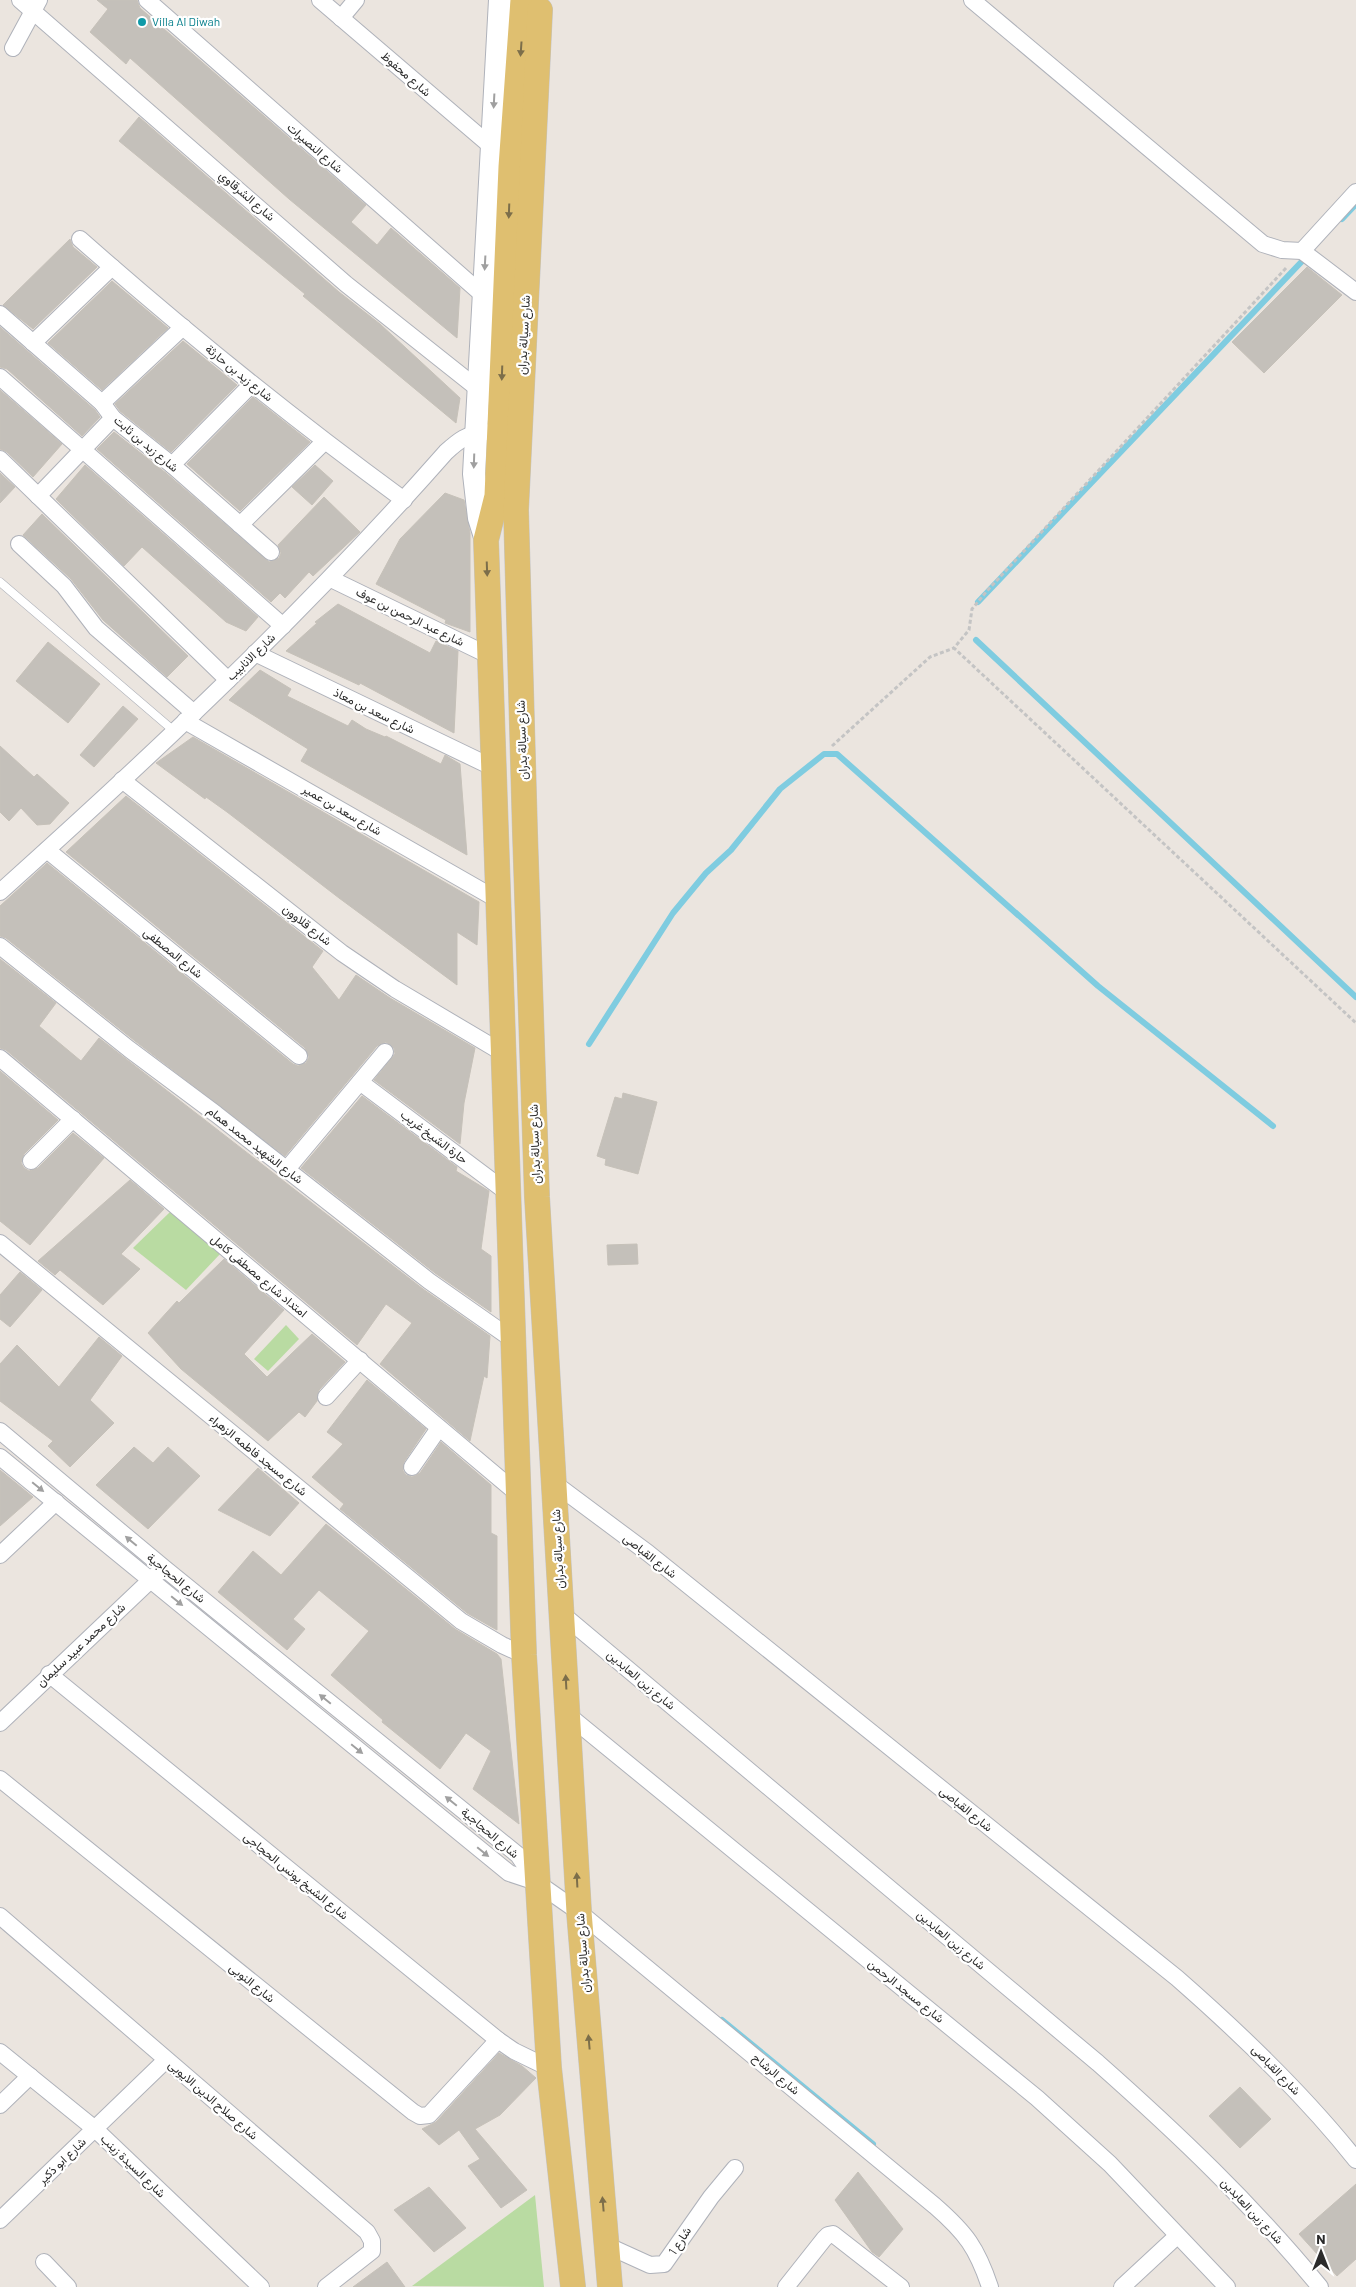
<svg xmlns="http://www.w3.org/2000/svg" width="1356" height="2287" font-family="Barlow,Vazirmatn,sans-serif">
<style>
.green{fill:#b9dba2}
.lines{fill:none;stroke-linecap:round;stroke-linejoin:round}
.stream{stroke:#7fcce0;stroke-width:6}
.building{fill:#c4c0ba;stroke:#c6c1b9}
.lane-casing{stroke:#afb2ba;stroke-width:9}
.street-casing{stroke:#afb2ba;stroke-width:18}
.secondary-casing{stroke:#afb2ba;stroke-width:24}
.primary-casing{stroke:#c4c4c4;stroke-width:26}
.path{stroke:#c4c4c4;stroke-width:3;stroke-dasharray:4 2.5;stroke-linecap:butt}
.lane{stroke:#fff;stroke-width:8}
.street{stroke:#fff;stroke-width:16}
.secondary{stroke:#fff;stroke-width:22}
.primary{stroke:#dfbf70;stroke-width:25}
.oneway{fill:#7c6e4a}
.oneway2{fill:#a0a0a0}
.culture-dot{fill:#0f9aa8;stroke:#fff;stroke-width:2}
.labels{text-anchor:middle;stroke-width:4.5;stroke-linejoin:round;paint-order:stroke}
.culture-label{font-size:12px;fill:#0d838f;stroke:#fff;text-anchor:start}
.street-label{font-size:12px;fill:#2b2b2b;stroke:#fff}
</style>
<rect width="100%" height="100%" fill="#ebe5df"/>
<g class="green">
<polygon points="170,1212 221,1253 186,1290 133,1248"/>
<polygon points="286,1325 299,1339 268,1371 254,1359"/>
<polygon points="535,2195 544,2287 412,2286"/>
</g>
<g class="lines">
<g class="stream">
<polyline points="1342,219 1356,204"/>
<polyline points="978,602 1308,255"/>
<polyline points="976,640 1356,997"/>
<polyline points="589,1044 673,913 706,873 731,850 780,789 824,754 837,754 1098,986 1273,1126"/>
<polyline points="722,2020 873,2144"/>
</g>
</g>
<g class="building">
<polygon points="97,0 137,0 140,8 366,205 351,222 377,245 391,228 460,288 457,338 289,199 130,58 126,64 90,32 108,9"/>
<polygon points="139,117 339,292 380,324 460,398 456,423 303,296 305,294 119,141"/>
<polygon points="70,239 73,247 97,267 33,329 3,305"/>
<polygon points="1307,267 1342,295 1264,373 1232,342"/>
<polygon points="112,281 168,328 102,390 48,343"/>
<polygon points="0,327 95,410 100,417 82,436 7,369 0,367"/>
<polygon points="183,341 237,385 171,452 120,411 115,404"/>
<polygon points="0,390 62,444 33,477 7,452 0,449"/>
<polygon points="253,397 310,442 240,511 187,464"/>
<polygon points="114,432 166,473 269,562 279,558 281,553 278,545 324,497 360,532 313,576 309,572 285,598 280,593 271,602 97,449"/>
<polygon points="85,465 258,617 246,631 226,622 142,547 124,566 56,499"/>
<polygon points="315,465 333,481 312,505 292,487"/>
<polygon points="0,473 15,487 0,503"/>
<polygon points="445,493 464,500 470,533 470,632 445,623 446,620 376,584 400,539"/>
<polygon points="42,514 188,656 167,677 103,620 71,579 23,535"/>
<polygon points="338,604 430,653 436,641 458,651 454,733 360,683 359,685 286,651 317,623 315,622"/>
<polygon points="48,642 100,684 68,723 16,681"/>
<polygon points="260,670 291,689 287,696 348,726 352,720 366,729 385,737 386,736 441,764 445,755 460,764 467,855 301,761 308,749 229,700"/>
<polygon points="123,706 138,719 94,767 80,755"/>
<polygon points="193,737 479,902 477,945 457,932 457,985 339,898 227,812 206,797 205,799 156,763"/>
<polygon points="0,746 34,777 37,774 69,803 50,824 37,825 21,808 9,821 0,812"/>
<polygon points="126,796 323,951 312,967 339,1000 356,975 390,998 475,1048 464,1103 460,1144 374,1080 395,1054 394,1048 386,1042 377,1046 285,1156 135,1041 6,938 0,936 0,906 47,863 293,1064 298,1066 306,1063 309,1057 305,1048 66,852"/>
<polygon points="0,959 56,1003 39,1026 81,1061 99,1038 423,1289 490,1336 487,1378 484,1376 470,1441 380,1364 412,1323 386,1304 357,1345 6,1050 0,1048"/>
<polygon points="0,1071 58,1120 24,1154 21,1163 24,1168 29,1171 38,1168 73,1133 104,1158 30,1245 0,1221"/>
<polygon points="623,1093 657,1102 638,1174 605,1165 606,1159 597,1156 615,1097 622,1099"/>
<polygon points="362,1096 457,1167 456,1171 489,1191 481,1249 491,1256 491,1312 435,1273 301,1168"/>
<polygon points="130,1180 164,1209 121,1254 140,1269 103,1305 60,1270 55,1275 38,1261"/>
<polygon points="637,1244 638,1264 608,1265 607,1245"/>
<polygon points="224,1259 284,1310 244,1354 267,1377 312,1334 345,1362 319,1390 317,1401 305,1417 299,1412 268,1441 181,1369 148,1333 177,1301 179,1303"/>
<polygon points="20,1272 42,1290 10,1327 0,1319 0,1295"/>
<polygon points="99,1337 122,1356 90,1400 114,1423 70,1467 48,1446 53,1441 0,1401 0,1364 17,1345 59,1387"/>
<polygon points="367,1380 426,1429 404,1462 403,1471 406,1475 412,1477 420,1473 441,1442 491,1485 491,1533 497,1536 497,1630 467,1613 340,1509 344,1504 312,1477 343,1444 327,1432"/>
<polygon points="134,1447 153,1463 168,1447 200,1476 148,1529 96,1485"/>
<polygon points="258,1468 299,1503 270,1536 218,1510"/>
<polygon points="0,1470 33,1497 0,1526"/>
<polygon points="326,1524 455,1629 497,1654 501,1659 519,1824 473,1789 491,1751 466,1733 440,1769 382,1722 383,1720 331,1675 369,1631 319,1590 293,1619 305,1629 287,1650 218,1592 253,1551 281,1575"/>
<polygon points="499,2053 522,2066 536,2078 500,2115 475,2129 527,2190 501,2208 468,2166 480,2159 459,2130 439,2145 422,2129 436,2122"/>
<polygon points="1240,2087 1271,2119 1240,2148 1209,2116"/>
<polygon points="858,2172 903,2229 879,2257 872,2252 835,2200"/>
<polygon points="1356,2184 1356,2259 1337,2276 1299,2234"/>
<polygon points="429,2187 466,2228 434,2252 394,2210"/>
<polygon points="387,2262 405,2287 353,2287"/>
</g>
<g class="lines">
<g class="lane-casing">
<polyline id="lane" points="0,582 174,731"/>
</g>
<g class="street-casing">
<g id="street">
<polyline points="20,0 346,284 477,388"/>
<polyline points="147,0 483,295"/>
<polyline points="320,0 492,147"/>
<polyline points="972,0 1263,244 1282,250 1302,251 1356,292"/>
<polyline points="341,18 356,0"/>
<polyline points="13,48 39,0"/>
<path d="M80,239C184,331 292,418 404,500"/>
<polyline points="1302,251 1356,192"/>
<polyline points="0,314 102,403 113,418 172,465 271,552"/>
<polyline points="33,343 112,267"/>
<polyline points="0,377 283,626"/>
<polyline points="102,403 183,327"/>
<polyline points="0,459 228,680"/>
<polyline points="172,465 252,384"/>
<polyline points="38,496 113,418"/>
<polyline points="240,525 324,442"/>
<polyline points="19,544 64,586 96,628 194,713"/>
<polyline points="331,579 490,656"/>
<polyline points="255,653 494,768"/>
<polyline points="185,721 498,900"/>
<polyline points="122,780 342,953 395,989 503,1053"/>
<polyline points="47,850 299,1056"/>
<path d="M0,892C155,753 308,609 446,452C458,441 468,433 485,432"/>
<polyline points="0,946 129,1049 216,1114 429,1281 513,1340"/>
<polyline points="0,1058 518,1494"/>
<polyline points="360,1082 508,1193"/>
<polyline points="31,1161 73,1119"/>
<polyline points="287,1169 385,1052"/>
<polyline points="0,1243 461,1621 502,1645 524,1655"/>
<polyline points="326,1397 360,1360"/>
<polyline points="0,1431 164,1568 518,1855 535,1880"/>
<path d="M0,1457L509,1873L536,1882L579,1912L935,2206C966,2233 977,2248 990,2287"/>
<polyline points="412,1467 439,1428"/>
<path d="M554,1483L648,1553L1177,1978C1241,2034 1303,2093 1356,2160"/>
<polyline points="0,1555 56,1502"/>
<path d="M562,1614L1098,2063C1177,2133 1253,2205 1320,2287"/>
<polyline points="49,1674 498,2040 514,2051 549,2068"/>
<polyline points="568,1715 1037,2098 1110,2164 1227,2287"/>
<polyline points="0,1723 158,1573"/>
<polyline points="0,1779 413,2112 420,2116 429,2115 498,2040"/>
<polyline points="0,1916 367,2232 372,2241 372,2251 326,2287"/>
<polyline points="0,2052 95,2129 261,2287"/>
<polyline points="0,2105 30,2076"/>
<polyline points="0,2220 166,2060"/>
<polyline points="606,2245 650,2265 664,2264 711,2197 735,2168"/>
<polyline points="44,2262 68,2287"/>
<polyline points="786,2287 824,2239 828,2235 833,2234 901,2287"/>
<polyline points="1122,2287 1177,2236"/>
</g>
</g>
<g class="secondary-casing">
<polyline id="secondary" points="486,540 479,518 474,474 500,0"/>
</g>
<g class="primary-casing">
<g id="primary">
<polyline points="523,0 511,167 497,496 486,540 524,1655 549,2068 573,2287"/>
<polyline points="540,10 516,510 525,833 537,1197 579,1912 610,2287"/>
</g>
</g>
<g class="path">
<polyline points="1286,268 986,592 972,609 969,630 954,648 1356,1023"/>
<polyline points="832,746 930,657 954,648"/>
</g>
<use href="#lane" class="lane"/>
<use href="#street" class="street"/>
<use href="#secondary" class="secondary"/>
<use href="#primary" class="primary"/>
</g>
<defs><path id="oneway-solid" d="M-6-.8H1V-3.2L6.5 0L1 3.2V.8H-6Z" transform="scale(1.25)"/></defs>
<g class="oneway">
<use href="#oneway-solid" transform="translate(521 49) rotate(94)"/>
<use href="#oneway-solid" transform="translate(509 211) rotate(92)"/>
<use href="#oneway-solid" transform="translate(502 373) rotate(92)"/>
<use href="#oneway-solid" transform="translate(487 569) rotate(88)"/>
<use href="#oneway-solid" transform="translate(566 1682) rotate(-93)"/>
<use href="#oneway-solid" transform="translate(577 1880) rotate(-93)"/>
<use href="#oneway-solid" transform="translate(589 2042) rotate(-95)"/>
<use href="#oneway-solid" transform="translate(603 2204) rotate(-95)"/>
</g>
<g class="oneway2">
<use href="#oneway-solid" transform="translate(494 101) rotate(93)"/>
<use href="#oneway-solid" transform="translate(485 263) rotate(93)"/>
<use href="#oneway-solid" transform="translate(474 461) rotate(92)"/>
<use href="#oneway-solid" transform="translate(38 1487) rotate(39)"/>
<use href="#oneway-solid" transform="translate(131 1541) rotate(-140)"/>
<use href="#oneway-solid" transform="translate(177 1601) rotate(39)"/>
<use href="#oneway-solid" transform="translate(325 1699) rotate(-141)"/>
<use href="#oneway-solid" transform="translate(357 1749) rotate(39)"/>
<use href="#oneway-solid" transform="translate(451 1801) rotate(-141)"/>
<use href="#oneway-solid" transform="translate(483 1852) rotate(39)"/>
</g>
<circle class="culture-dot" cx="142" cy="22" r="5"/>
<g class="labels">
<g class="culture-label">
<text x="152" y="26">Villa Al Diwah</text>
</g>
<g class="street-label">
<text transform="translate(406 74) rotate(41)" y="4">شارع محفوظ</text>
<text transform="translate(315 148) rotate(41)" y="4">شارع النصيرات</text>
<text transform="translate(247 196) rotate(41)" y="4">شارع الشرقاوي</text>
<text transform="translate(524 335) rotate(-87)" y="4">شارع سيالة بدران</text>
<text transform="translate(239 373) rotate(39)" y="4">شارع زيد بن حارثة</text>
<text transform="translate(146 444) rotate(40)" y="4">شارع زيد بن ثابت</text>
<text transform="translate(410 617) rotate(26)" y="4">شارع عبد الرحمن بن عوف</text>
<text transform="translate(251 657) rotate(-44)" y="4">شارع الانابيب</text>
<text transform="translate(374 711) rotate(26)" y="4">شارع سعد بن معاذ</text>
<text transform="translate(522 740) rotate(-92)" y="4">شارع سيالة بدران</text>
<text transform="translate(342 810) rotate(30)" y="4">شارع سعد بن عمير</text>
<text transform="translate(307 925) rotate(38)" y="4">شارع قلاوون</text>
<text transform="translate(173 953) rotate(39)" y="4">شارع المصطفى</text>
<text transform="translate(434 1137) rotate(37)" y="4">حارة الشيخ غريب</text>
<text transform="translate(535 1144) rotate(-92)" y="4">شارع سيالة بدران</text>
<text transform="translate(255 1145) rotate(38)" y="4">شارع الشهيد محمد همام</text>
<text transform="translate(259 1276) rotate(40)" y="4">امتداد شارع مصطفى كامل</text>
<text transform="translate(258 1455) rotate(39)" y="4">شارع مسجد فاطمه الزهراء</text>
<text transform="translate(558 1549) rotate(-93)" y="4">شارع سيالة بدران</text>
<text transform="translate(650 1556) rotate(38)" y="4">شارع القباصى</text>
<text transform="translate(176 1578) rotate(39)" y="4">شارع الحجاجية</text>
<text transform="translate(81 1645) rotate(-43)" y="4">شارع محمد عبيد سليمان</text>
<text transform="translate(641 1680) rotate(40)" y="4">شارع زين العابدين</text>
<text transform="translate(966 1809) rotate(39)" y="4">شارع القباصى</text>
<text transform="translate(490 1833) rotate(40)" y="4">شارع الحجاجية</text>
<text transform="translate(296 1876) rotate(39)" y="4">شارع الشيخ يونس الحجاجى</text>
<text transform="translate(951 1940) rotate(40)" y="4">شارع زين العابدين</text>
<text transform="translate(583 1953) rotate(-94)" y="4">شارع سيالة بدران</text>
<text transform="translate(252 1983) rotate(39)" y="4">شارع النوبى</text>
<text transform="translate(906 1991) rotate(39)" y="4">شارع مسجد الرحمن</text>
<text transform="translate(1276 2070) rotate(46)" y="4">شارع القباصى</text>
<text transform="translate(776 2074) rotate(40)" y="4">شارع الرشاح</text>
<text transform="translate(213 2100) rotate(41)" y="4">شارع صلاح الدين الايوبى</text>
<text transform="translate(62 2161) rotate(-44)" y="4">شارع ابو ذكير</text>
<text transform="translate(133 2166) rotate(44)" y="4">شارع السيدة زينب</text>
<text transform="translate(1252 2211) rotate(47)" y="4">شارع زين العابدين</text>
<text transform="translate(680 2241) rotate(-57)" y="4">شارع 1</text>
</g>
</g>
<g transform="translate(1321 2252)" stroke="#ffffff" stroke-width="4" paint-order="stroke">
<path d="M0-4L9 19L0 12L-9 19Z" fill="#2b2b2b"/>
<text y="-8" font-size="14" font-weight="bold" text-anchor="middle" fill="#2b2b2b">N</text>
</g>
</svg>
